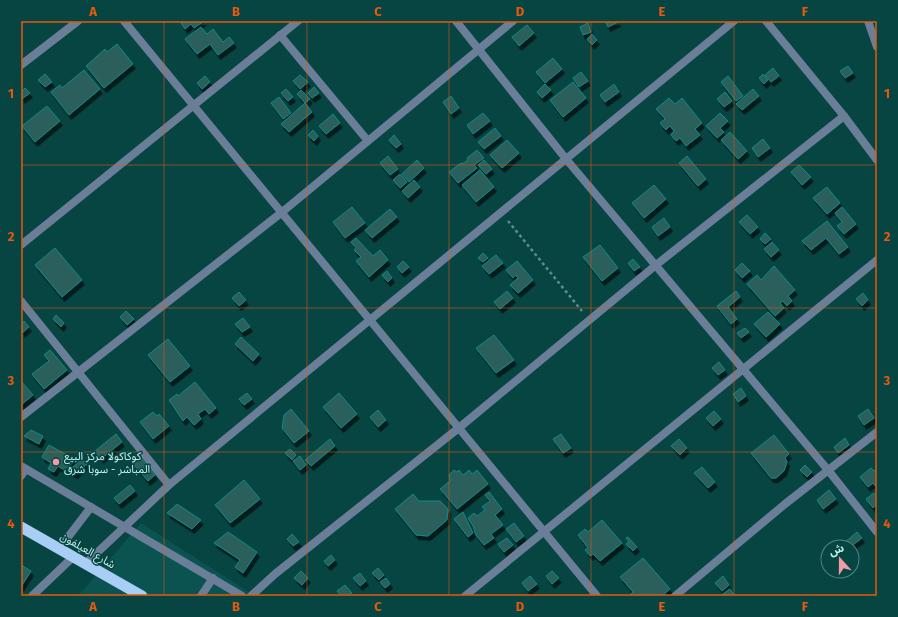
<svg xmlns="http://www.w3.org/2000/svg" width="898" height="617" font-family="'Fira Sans','Noto Sans Arabic',sans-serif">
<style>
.built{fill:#0a5350}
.building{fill:#2b5f5c;stroke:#0e8b87;filter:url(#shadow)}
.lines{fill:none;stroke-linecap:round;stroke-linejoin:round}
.path{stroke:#588f8d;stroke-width:2.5;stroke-dasharray:3 3;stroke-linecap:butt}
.minor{stroke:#6a7f97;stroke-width:8}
.trunk{stroke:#a8cef6;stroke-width:11}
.grid{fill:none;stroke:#e8590c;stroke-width:1;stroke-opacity:0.55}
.poi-dot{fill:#f39aa7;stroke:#074543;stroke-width:1.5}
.labels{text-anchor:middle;stroke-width:3;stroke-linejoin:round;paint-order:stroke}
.poi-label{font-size:11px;fill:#c1f0ed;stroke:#074543;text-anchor:start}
.street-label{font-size:11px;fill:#c1f0ed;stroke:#074543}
.neatline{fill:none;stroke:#e8590c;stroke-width:1.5}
.grid-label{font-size:13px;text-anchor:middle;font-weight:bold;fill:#e8590c}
</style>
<defs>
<filter id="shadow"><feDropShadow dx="2.5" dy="4.5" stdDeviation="0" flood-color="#0009"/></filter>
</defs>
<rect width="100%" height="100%" fill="#074543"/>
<polygon class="built" points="141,523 255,596 78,596"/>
<g class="building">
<polygon points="183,21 204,21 194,28 191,24 185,29 181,23"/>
<polygon points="605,21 618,21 618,22 608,27"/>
<polygon points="588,23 591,32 583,35 580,27"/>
<polygon points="527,25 534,33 519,46 512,37"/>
<polygon points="201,27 207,34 213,29 223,42 229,37 234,43 218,55 210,44 197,54 185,39"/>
<polygon points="592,34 597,40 592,45 587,39"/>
<polygon points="117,44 133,64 104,88 86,66 105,49 107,52"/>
<polygon points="553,58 562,69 545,83 536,72"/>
<polygon points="848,66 853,73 845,78 840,71"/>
<polygon points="773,68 779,76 771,82 765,75"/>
<polygon points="84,70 100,89 69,115 51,92 60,85 62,88"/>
<polygon points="581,72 588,81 579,87 573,78"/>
<polygon points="45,74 52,82 45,87 38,80"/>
<polygon points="763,74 768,80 764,84 759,78"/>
<polygon points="300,75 308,82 300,89 293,81"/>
<polygon points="205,76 210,82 202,89 197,83"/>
<polygon points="728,76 743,96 736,101 721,82"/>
<polygon points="573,82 586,98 563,117 550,100"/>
<polygon points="545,84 551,90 542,98 537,92"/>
<polygon points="614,84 619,92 605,102 600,95"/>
<polygon points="314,87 319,93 312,98 308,93"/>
<polygon points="25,88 30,93 22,99 21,92"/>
<polygon points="286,89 293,97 288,101 281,93"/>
<polygon points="753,89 759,96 742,110 736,104"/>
<polygon points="301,90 310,99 305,103 297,94"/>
<polygon points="725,92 732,101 724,107 717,99"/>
<polygon points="451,96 459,108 451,114 443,102"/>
<polygon points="279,97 291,113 283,119 271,103"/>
<polygon points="669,98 675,104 682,98 702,123 695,129 700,135 686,146 680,138 676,141 671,135 674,131 670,126 666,130 660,123 665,119 656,109"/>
<polygon points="305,103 312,112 289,132 281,124"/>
<polygon points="47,106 60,121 35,142 22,126"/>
<polygon points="483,113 490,121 473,134 467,125"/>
<polygon points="720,113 728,121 720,128 724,132 717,138 706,126"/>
<polygon points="333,114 340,123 326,134 319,126"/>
<polygon points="495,128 501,136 484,149 478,142"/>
<polygon points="313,130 318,136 314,141 308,135"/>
<polygon points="730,132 747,151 738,159 721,140"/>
<polygon points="394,135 401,144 396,148 389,140"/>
<polygon points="763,139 770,148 758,157 752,148"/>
<polygon points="507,140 519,153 502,168 490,155"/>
<polygon points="477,150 484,158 474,165 477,168 458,183 449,172 461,163 462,164 468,160 467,158"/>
<polygon points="388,156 398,169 390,175 380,163"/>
<polygon points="687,156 706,179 698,186 679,163"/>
<polygon points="417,160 424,168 409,182 402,174"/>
<polygon points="484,160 492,169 486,174 478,165"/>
<polygon points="799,165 811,177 802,185 791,172"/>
<polygon points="480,170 494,187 476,202 462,185"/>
<polygon points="400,174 407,182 400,188 393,180"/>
<polygon points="414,180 420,187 408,198 402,191"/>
<polygon points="654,185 666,199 644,218 632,203"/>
<polygon points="827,187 840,203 827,214 813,198"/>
<polygon points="352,207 365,223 345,238 333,222"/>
<polygon points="842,207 856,224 844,234 837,226 842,222 835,213"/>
<polygon points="390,209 397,217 372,238 365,230"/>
<polygon points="747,215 758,227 750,234 739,222"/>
<polygon points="664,218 670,227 658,236 652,227"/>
<polygon points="827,221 848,247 839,254 826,238 811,250 802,241"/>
<polygon points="765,233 771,239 765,244 760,239"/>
<polygon points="356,238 373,256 380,250 388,260 369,277 356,261 361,257 354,250 356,248 351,242"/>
<polygon points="772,242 779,250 771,257 764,249"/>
<polygon points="600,245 618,268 602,281 583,257"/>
<polygon points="55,248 82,280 62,297 35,265"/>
<polygon points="483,253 488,258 483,262 478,258"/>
<polygon points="496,255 503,263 489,274 482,266"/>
<polygon points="633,259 640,267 634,271 628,263"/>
<polygon points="403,261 409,267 402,273 397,267"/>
<polygon points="517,261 533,280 518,293 510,285 518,278 516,275 513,278 506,270"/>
<polygon points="742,263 750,271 742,278 735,270"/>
<polygon points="774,266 795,290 788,296 792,301 787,306 783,301 780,303 784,308 775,316 747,284 757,275 761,280"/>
<polygon points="387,271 392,278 388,282 382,275"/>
<polygon points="507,291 513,298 500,309 494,302"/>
<polygon points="736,291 740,297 728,307 737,319 731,324 717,306"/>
<polygon points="239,292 246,300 239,306 232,298"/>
<polygon points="863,293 868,300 862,306 856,299"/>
<polygon points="126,311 134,319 127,325 120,317"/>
<polygon points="768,312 780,324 766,337 754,324"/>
<polygon points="56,315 64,323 61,327 53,319"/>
<polygon points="243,318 250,327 242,332 235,324"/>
<polygon points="24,321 29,327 22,333 21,324"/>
<polygon points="745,328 749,332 741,338 737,333"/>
<polygon points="494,335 514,360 496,373 476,348"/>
<polygon points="241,337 259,354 253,361 235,344"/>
<polygon points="168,339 190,366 170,382 148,355"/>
<polygon points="50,350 67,370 44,389 32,374 49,361 44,355"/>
<polygon points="719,362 725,370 718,375 712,368"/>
<polygon points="21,381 33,395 21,405"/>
<polygon points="195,382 216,408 209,414 205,409 198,414 201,419 194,425 187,417 183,421 169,400 177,394 178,396"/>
<polygon points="741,388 746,396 738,402 733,394"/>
<polygon points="247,393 252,399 244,405 239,399"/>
<polygon points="339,393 357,414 341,428 323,407"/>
<polygon points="291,409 309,431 294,443 282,428 284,415"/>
<polygon points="868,409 874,418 864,425 858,416"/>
<polygon points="378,410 386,420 378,427 370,417"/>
<polygon points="714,411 721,419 713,426 706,418"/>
<polygon points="153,412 157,416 159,414 169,426 153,439 140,422"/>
<polygon points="31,430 43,436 39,444 24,436"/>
<polygon points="116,434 122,442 101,459 95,451"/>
<polygon points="561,434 571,448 563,453 553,439"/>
<polygon points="774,435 789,454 785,458 787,462 784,471 776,478 771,478 751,453"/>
<polygon points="845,438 849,445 838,453 834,447"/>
<polygon points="330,439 335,446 311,466 305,460"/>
<polygon points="679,439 687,448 680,455 671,446"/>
<polygon points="49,445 76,460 64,470 58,466 54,472 48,469 51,463 42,457"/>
<polygon points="290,449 296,455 292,460 285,453"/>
<polygon points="300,456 306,465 300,470 293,461"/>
<polygon points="141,458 148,467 141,473 133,464"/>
<polygon points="81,460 88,463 75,474 68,471"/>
<polygon points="805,465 812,472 807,477 800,470"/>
<polygon points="702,467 715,482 708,488 694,473"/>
<polygon points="149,468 155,475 148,481 142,474"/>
<polygon points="871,468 874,471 877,469 877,488 873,483 868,487 860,477"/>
<polygon points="454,470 457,472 459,470 463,475 469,470 472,474 477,470 488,484 457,509 440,489 450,481 449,475"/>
<polygon points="244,480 260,499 230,523 215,505"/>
<polygon points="130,485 135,491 119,504 114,498"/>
<polygon points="829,490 836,499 823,509 817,500"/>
<polygon points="489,492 502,509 495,515 503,525 491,534 494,538 484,545 476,535 473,526 468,518 474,513 477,516 485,510 482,507 490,501 485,495"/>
<polygon points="874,493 877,497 877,504 873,508 866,499"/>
<polygon points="413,494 419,501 440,501 448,509 447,520 428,536 416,535 395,509"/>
<polygon points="177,504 201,520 192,529 167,513"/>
<polygon points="463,512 473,533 468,537 454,519"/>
<polygon points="602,520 622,543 600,561 593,554 590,556 585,550 588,548 578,535 585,529 588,532"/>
<polygon points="514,523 524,536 516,542 506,529"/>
<polygon points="228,532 257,552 243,573 235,567 240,560 214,543"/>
<polygon points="857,532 862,538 850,547 839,547"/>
<polygon points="292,534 299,542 293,546 287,539"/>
<polygon points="628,537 637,547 633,551 626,544 629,542 626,538"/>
<polygon points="507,538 513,545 504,552 498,544"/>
<polygon points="331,555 335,560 328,566 324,561"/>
<polygon points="643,558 670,589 662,596 629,596 633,592 620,577"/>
<polygon points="21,565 31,571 21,587"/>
<polygon points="378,568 384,575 379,580 372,573"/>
<polygon points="301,571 308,578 302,585 294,578"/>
<polygon points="552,571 559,578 552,584 546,576"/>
<polygon points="360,573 366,581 360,586 353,578"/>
<polygon points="530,576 537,584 528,591 522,583"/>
<polygon points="723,576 729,585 722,591 715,583"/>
<polygon points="386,578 390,584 385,588 380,582"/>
<polygon points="345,585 352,593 348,596 341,596 337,591"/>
<polygon points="730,589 735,596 720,596"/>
</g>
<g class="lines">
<polyline class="path" points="508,221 582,311"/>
<g class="minor">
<polyline points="124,21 597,596"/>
<polyline points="456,21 566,159 828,470 877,532"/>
<polyline points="766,21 844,116 877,160"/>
<polyline points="868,21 877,47"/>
<polyline points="280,35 368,141"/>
<polyline points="21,65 78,21"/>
<polyline points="21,245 298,21"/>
<polyline points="21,301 169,485"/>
<polyline points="21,417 281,213 513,21"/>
<polyline points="21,466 242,596"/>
<polyline points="21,476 26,469"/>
<polyline points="59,549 91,507"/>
<polyline points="85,564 169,485 734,21"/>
<polyline points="32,596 73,557"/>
<polyline points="201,596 213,578"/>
<polyline points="251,596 275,574 460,427 656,265 844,116"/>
<polyline points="465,596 877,260"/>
<polyline points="675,596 785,504 877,432"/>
</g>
<polyline class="trunk" points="21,527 142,596"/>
</g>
<path class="grid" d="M164,21V596M307,21V596M449,21V596M591,21V596M734,21V596M21,165H877M21,308H877M21,452H877"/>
<circle class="poi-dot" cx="56" cy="462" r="4"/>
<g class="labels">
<g class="poi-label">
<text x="64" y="460">كوكاكولا مركز البيع<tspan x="64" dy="13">المباشر - سوبا شرق</tspan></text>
</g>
<g class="street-label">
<text transform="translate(88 550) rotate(30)" y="4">شارع العيلفون</text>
</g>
</g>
<rect width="898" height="617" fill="none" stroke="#074543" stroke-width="44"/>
<g transform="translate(840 559) rotate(339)"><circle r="19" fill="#074543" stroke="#518987"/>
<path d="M0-3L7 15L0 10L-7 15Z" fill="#f39aa7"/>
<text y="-6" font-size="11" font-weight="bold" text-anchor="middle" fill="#c1f0ed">ش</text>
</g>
<rect x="22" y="22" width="854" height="573" class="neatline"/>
<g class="grid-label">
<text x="93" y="16">A</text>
<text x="236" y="16">B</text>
<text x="378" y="16">C</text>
<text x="520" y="16">D</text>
<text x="662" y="16">E</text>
<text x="805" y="16">F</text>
<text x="11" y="98">1</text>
<text x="887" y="98">1</text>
<text x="11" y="241">2</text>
<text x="887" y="241">2</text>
<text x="11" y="385">3</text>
<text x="887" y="385">3</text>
<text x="11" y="528">4</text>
<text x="887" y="528">4</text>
<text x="93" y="611">A</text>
<text x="236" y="611">B</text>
<text x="378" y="611">C</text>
<text x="520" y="611">D</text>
<text x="662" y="611">E</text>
<text x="805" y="611">F</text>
</g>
</svg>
